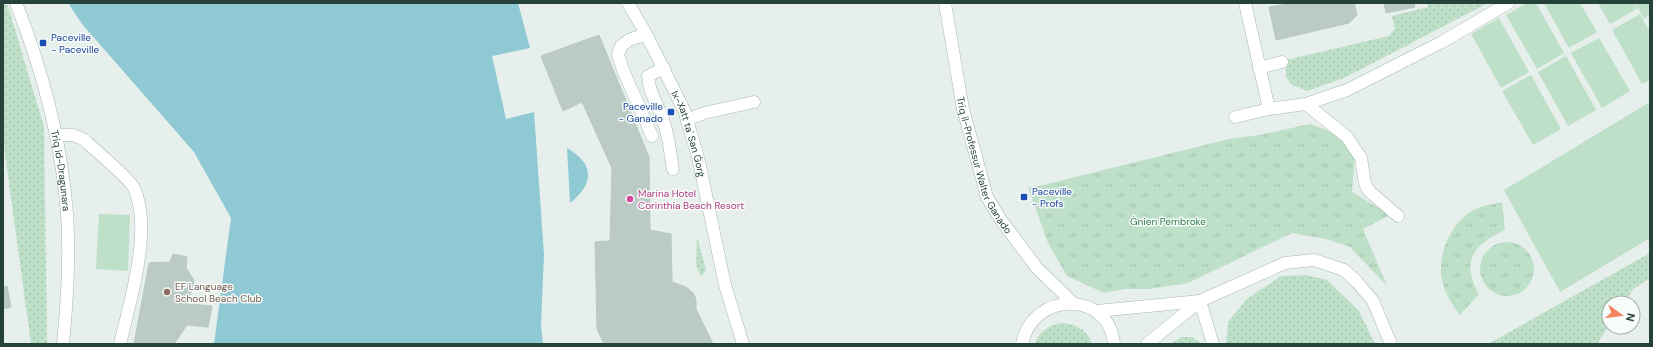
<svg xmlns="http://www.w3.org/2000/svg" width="1653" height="347" font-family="'DM Sans',sans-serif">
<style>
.grass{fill:url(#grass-dots)}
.park{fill:url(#park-tufts)}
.pitch{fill:#bfe0c8}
.water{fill:#8ec9d4}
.building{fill:#bbcac4;stroke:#b8c9c2}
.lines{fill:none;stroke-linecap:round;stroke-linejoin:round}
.minor-casing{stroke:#a8b8b2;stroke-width:13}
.minor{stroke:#fff;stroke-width:12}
.transit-dot{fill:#1a4fb4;stroke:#f7fbf9;stroke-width:1.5}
.hotel-dot{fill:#d1479c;stroke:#f7fbf9;stroke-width:1.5}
.education-dot{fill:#8d6e63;stroke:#f7fbf9;stroke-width:1.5}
.labels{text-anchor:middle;stroke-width:3;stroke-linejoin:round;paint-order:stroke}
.transit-label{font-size:10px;fill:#164399;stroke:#f7fbf9;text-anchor:start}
.street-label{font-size:10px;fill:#24423a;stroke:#f7fbf9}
.hotel-label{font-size:10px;fill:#b23c85;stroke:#f7fbf9;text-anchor:start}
.park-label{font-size:10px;fill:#2d7a4b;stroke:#f7fbf9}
.education-label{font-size:10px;fill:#785e54;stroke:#f7fbf9;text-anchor:start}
</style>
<defs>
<pattern id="grass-dots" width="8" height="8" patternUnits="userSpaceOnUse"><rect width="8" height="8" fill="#bfe0c8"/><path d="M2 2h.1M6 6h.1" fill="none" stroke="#a4c1ad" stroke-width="1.8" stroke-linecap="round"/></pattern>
<pattern id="park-tufts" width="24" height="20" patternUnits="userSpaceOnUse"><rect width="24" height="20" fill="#bfe0c8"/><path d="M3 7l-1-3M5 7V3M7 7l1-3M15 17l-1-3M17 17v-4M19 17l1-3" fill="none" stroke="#a4c1ad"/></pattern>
</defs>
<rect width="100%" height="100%" fill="#e6efeb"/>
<g class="grass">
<polygon points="3,3 8,6 44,127 47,344 31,344 3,139"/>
<polygon points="1427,3 1488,3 1346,77 1308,91 1292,85 1286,77 1286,60 1389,36 1395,28 1392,16 1428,7"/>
<polygon points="697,237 706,270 701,277 696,264"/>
<polygon points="1650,253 1650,278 1633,289 1624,303 1609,303 1609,326 1597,344 1488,344"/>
<polygon points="1305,275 1327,280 1359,311 1375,344 1226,344 1228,322 1247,299 1281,276"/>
<path d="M1060,323C1074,323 1087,329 1092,344H1035C1039,332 1048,326 1060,323Z"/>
<polygon points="1181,337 1192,337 1202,344 1171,344"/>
</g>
<g class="park">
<polygon points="1310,124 1337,134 1355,156 1352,192 1390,215 1363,229 1387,286 1350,247 1326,239 1292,233 1188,283 1150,289 1125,289 1104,293 1067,276 1048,243 1028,187 1039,186 1229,139 1259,135"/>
<path d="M1502,202L1505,230C1474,244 1460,261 1479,294L1460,315C1451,304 1442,288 1441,274C1439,249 1454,218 1478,208C1485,205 1494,204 1502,202Z"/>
<circle cx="1507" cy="269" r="27"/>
</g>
<g class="pitch">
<polygon points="1527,3 1536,3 1564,53 1537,69 1506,15"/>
<polygon points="1544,3 1580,3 1597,32 1569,48"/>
<polygon points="1598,3 1635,3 1638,8 1610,24"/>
<polygon points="1636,3 1650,3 1650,15 1644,19"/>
<polygon points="1640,14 1650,32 1650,80 1642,84 1612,30"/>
<polygon points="1499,18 1529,72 1501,88 1471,34"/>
<polygon points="1599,38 1630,91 1602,108 1571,53"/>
<polygon points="1566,56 1596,110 1568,126 1538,72"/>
<polygon points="1531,75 1561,129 1533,145 1502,91"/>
<polygon points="1650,102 1650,238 1560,292 1504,190"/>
<polygon points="99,214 130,215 128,271 96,269"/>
</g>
<g class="water">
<polygon points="68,3 518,3 530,48 492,56 506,119 534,112 544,255 541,325 543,344 214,344 231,218 194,152 82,24"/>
<path d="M567,148C595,164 594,184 570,203Z"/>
</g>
<g class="building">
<polygon points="1294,3 1354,3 1357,15 1349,23 1276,40 1269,7"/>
<polygon points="1384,3 1414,3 1415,7 1386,13"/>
<polygon points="599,35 649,157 650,230 671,234 672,282 686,287 693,293 696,299 696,309 713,344 604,344 597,329 595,242 610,241 612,168 582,102 563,111 541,56"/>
<polygon points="173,254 187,257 186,268 194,280 188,304 212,306 208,327 187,325 174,344 134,344 149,263 170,262"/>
<polygon points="7,286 11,307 3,309 3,287"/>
</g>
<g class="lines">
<g class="minor-casing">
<g id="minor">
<path id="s1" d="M16,3C40,64 58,128 65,193C71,242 68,294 63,344"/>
<path id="s2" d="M628,3L646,34L684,110L698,157L725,285L743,344"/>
<path id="s3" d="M945,3L963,109L987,197L1001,220L1037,268L1073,303"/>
<polyline points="1245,3 1269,109"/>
<polyline points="646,34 629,40 621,46 618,55 623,70 652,136"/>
<path d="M664,68L648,76C649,94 658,104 663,120C669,135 670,153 673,169"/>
<polyline points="1259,68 1282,62"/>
<polyline points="1306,104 1347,137 1361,158 1365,184 1369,191 1398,216"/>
<polyline points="1235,117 1269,109 1306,104 1347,90 1442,42 1508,3"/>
<polyline points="687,120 704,113 754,102"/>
<path d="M56,135H73L83,139C92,147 130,179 134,188C153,229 130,301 120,344"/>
<polyline points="1200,301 1213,344"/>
<polyline points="1097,311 1200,301"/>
<path d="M1022,344C1033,290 1110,291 1114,344"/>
<polyline points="1147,344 1200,301 1285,263 1314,260 1344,270 1357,282 1373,301 1391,344"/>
</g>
</g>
<use href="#minor" class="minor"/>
</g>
<g class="transit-dot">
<rect x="39" y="39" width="8" height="8" rx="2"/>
<rect x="667" y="108" width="8" height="8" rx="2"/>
<rect x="1020" y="193" width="8" height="8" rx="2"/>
</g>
<circle class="hotel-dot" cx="630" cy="199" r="4"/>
<circle class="education-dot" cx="167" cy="292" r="4"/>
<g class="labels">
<g class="transit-label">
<text x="51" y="41">Paceville<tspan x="51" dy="12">- Paceville</tspan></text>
<text x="663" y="110" text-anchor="end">Paceville<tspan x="663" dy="12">- Ganado</tspan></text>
<text x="1032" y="195">Paceville<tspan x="1032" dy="12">- Profs</tspan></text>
</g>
<g class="street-label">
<text dy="4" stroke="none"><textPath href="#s2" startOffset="145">Ix-Xatt ta' San Ġorġ</textPath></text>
<text dy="4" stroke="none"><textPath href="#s3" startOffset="168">Triq il-Professur Walter Ganado</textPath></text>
<text dy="4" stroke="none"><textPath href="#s1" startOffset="174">Triq id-Dragunara</textPath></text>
</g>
<g class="hotel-label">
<text x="638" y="197">Marina Hotel<tspan x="638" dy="12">Corinthia Beach Resort</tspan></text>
</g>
<g class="park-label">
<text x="1168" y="225">Ġnien Pembroke</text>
</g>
<g class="education-label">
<text x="175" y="290">EF Language<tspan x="175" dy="12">School Beach Club</tspan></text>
</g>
</g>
<rect width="1653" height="347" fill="none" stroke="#24423a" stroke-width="8"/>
<g transform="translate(1621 315) rotate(104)"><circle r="19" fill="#f7fbf9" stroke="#a3b1ad"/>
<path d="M0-3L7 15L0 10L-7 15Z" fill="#f4845f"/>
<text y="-6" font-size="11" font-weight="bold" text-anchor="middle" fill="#24423a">N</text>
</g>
</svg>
